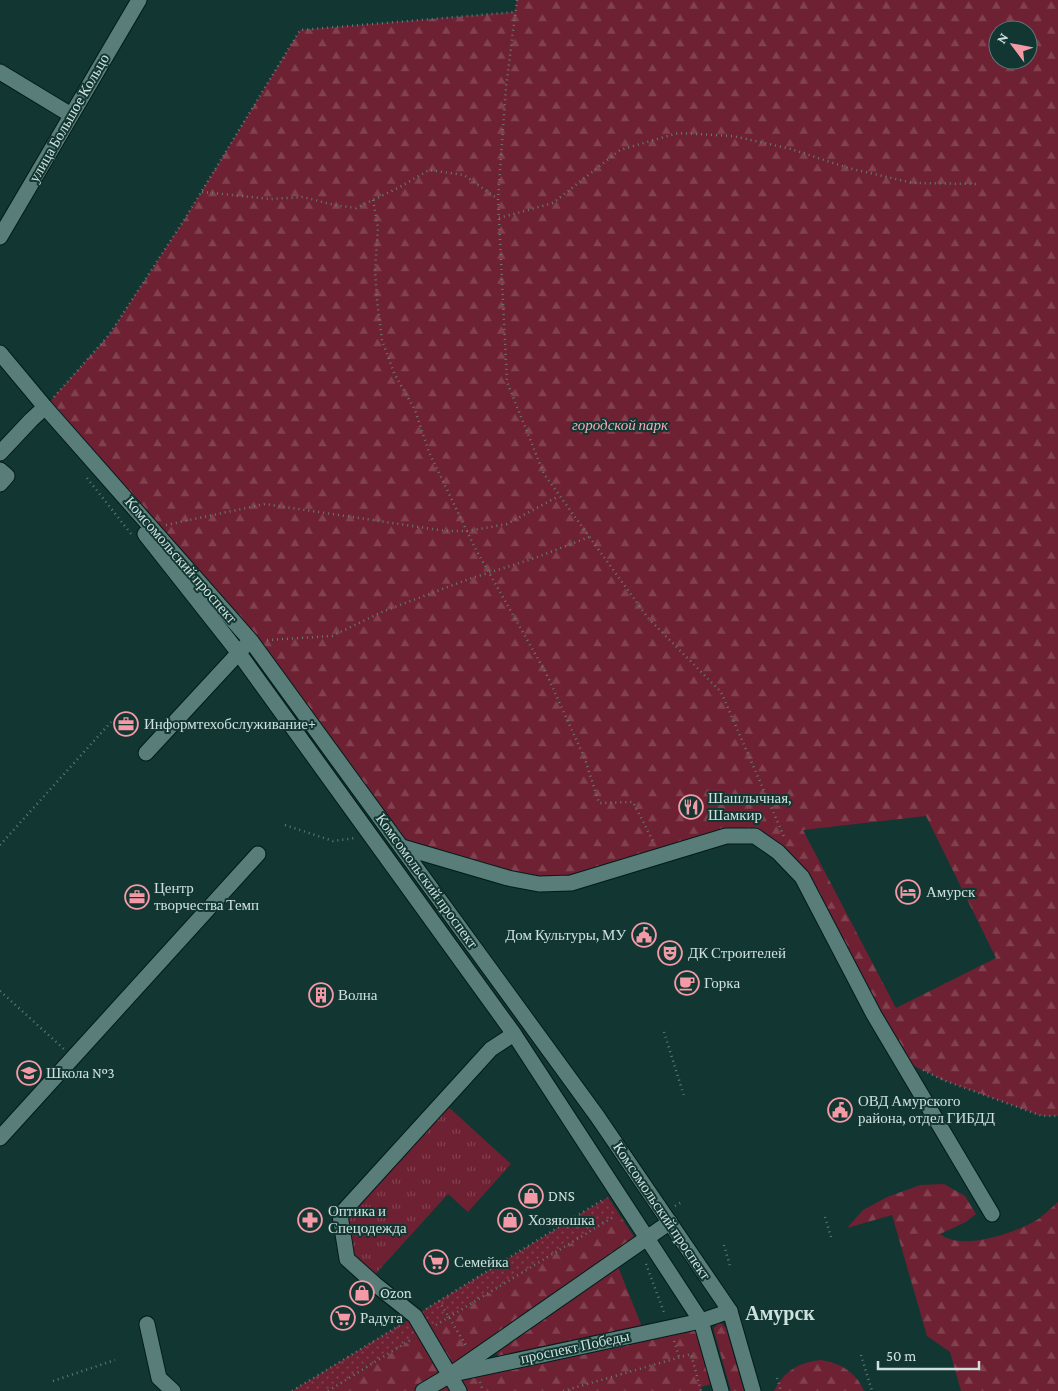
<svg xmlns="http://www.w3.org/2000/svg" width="1058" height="1391" font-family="'Crimson Pro',serif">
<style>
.grass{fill:url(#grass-dots)}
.forest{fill:url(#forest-firs);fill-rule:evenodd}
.park{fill:url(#park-tufts)}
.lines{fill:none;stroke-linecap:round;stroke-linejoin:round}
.minor-casing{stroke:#021c19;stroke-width:17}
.path{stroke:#607d79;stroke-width:2.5;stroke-dasharray:1 4;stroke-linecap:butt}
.minor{stroke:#597d78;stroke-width:15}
.labels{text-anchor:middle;stroke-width:4;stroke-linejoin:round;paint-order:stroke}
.street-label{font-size:15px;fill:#cee1de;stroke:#123631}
.park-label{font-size:15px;font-style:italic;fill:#f5abb4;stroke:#123631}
.poi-label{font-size:15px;fill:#cee1de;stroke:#123631;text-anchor:start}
.district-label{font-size:20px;font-weight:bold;fill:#cee1de;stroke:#123631}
</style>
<defs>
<pattern id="grass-dots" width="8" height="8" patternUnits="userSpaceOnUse" patternTransform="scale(1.25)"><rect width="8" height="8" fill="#6e2132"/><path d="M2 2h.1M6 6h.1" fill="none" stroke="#82414f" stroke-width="1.8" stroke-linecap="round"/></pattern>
<pattern id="forest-firs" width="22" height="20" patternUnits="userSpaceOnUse" patternTransform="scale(1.25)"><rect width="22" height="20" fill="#6e2132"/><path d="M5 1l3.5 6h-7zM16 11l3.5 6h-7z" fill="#82414f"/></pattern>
<pattern id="park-tufts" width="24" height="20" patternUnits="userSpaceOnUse" patternTransform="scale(1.25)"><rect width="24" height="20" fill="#6e2132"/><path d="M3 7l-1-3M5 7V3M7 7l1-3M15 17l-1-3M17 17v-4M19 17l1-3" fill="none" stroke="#82414f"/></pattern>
</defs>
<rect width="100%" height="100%" fill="#123631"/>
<polygon class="grass" points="608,1197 619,1214 328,1391 292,1391"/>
<g class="forest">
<path d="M517,0H1058V1116H1042L943,1080L908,1063L802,877L755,836L539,884L402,847L251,641L45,407L109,335L186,217L300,30L515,12ZM998,30H1028V60H998ZM926,816L996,958L896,1008L803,830Z"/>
<path d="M944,1184L965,1196L976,1214L966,1222L940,1234C962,1252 1018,1232 1040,1218C1046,1213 1052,1207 1058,1202V1391H961L950,1352L927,1336L892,1215L847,1228L863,1210L887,1197L920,1185Z"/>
<path d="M619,1214L638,1243L615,1259L644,1332L701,1321L719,1382L701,1387V1391H328ZM493,1345L502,1363L476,1368Z"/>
<polygon points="718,1323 721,1323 726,1328 744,1391 731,1391 714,1331 714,1328"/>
<path d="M821,1360C840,1363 856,1372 864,1391H774C784,1371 799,1362 821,1360Z"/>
</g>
<polygon class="park" points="443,1102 511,1164 468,1212 448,1194 370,1280 347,1259 340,1215"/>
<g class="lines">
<g class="minor-casing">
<g id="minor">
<polyline points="0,72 71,115"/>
<polyline points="0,237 139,0"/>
<polyline points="0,353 45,407 251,641 597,1116 730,1311 753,1391"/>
<polyline points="0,453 31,420 45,407"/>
<polyline points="0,470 7,476 0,484"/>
<polyline points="145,534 238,652 514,1034 701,1321 721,1391"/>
<polyline points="146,753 245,646"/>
<polyline points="402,847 508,878 539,884 571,883 726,836 755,836 778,852 802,877 874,1015 992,1214"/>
<polyline points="0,1138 258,854"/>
<polyline points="147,1324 159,1378 173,1391"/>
<polyline points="458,1373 701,1321 730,1311"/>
<polyline points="423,1391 450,1375 670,1222"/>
<polyline points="459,1391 415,1316 376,1285 347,1259 340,1215 491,1049 514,1034"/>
</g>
</g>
<g class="path">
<polyline points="517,0 506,87 498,199 507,382 544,474 648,618 721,692 785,839"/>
<polyline points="202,192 271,199 303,197 334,205 356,208 398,188 429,170 464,175 498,199"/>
<polyline points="373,200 378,228 375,270 377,300 382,340 394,373 415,410 429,452 475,548 546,673 585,759 599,803 633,802 654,843"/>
<polyline points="499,218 553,203 620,150 678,133 733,136 791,149 848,168 913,183 976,184"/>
<polyline points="54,397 109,335 186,217 300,30 515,12"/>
<polyline points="87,478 132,535"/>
<polyline points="166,525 265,504 446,531 468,531 507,524 559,496"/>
<polyline points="267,640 332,636 384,611 469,579 535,558 589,537"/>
<polyline points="285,825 333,841 355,838"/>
<polyline points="0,845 111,722"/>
<polyline points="0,991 64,1049"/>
<polyline points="664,1032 684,1096"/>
<polyline points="923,1070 943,1080 1042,1116 1058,1116"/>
<polyline points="675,1206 683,1201"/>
<polyline points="825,1217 831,1237"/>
<polyline points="724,1245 730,1266"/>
<polyline points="646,1264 665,1315"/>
<polyline points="439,1301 467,1347"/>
<polyline points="426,1309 604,1199"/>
<polyline points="436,1325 615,1216"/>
<polyline points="674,1341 679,1357"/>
<polyline points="861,1355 872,1391"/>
<polyline points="777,1378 781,1391"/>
<polyline points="53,1381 115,1360"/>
<polyline points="480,1382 483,1391"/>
<polyline points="292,1391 402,1324"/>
<polyline points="328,1391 412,1339"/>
<polyline points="563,1391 691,1354 701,1391"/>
</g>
<use href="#minor" class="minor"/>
</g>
<defs>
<g id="office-ring" transform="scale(1.25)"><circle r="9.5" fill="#123631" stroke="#f49aa6" stroke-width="1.5"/><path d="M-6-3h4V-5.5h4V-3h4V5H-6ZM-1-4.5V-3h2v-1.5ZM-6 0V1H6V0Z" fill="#f49aa6"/></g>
<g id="restaurant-ring" transform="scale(1.25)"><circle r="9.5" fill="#123631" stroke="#f49aa6" stroke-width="1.5"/><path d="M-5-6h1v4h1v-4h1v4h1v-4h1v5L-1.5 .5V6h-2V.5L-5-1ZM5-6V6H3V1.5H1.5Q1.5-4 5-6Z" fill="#f49aa6"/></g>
<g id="hotel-ring" transform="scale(1.25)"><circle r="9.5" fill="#123631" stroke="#f49aa6" stroke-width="1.5"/><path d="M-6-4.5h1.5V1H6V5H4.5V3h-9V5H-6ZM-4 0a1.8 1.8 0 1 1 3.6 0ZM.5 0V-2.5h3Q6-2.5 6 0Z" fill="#f49aa6"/></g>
<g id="civic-ring" transform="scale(1.25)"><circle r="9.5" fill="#123631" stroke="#f49aa6" stroke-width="1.5"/><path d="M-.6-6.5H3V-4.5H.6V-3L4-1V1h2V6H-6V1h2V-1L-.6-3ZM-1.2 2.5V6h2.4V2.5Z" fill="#f49aa6"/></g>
<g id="theatre-ring" transform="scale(1.25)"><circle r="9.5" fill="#123631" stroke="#f49aa6" stroke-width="1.5"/><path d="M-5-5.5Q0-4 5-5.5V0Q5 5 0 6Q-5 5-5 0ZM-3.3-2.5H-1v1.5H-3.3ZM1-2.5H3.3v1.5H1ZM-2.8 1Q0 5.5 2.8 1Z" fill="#f49aa6"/></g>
<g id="cafe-ring" transform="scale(1.25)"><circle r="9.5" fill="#123631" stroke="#f49aa6" stroke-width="1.5"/><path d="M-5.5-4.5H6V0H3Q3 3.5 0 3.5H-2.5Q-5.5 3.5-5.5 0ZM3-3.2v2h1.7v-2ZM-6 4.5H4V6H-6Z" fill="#f49aa6"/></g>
<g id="building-ring" transform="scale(1.25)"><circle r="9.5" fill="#123631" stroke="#f49aa6" stroke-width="1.5"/><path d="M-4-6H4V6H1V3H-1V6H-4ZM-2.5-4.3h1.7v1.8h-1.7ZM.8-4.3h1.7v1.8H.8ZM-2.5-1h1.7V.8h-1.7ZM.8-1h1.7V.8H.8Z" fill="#f49aa6"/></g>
<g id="school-ring" transform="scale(1.25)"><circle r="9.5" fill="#123631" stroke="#f49aa6" stroke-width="1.5"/><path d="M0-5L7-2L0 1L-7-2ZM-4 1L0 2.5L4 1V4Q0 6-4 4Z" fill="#f49aa6"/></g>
<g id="shop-ring" transform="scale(1.25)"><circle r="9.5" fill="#123631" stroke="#f49aa6" stroke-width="1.5"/><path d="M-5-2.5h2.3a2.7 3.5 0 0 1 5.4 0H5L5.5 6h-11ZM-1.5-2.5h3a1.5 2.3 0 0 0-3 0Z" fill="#f49aa6"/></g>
<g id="pharmacy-ring" transform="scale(1.25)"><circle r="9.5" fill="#123631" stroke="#f49aa6" stroke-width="1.5"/><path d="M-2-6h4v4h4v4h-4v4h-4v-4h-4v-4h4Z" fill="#f49aa6"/></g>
<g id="supermarket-ring" transform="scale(1.25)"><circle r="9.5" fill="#123631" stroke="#f49aa6" stroke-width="1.5"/><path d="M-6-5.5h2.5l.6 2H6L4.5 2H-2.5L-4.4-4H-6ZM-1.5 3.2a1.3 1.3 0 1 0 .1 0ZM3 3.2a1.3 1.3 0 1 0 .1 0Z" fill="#f49aa6"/></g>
</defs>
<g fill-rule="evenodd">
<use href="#office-ring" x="126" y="724"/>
<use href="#restaurant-ring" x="691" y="807"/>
<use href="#hotel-ring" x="908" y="892"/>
<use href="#office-ring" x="137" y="897"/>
<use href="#civic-ring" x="644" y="935"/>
<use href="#theatre-ring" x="670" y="953"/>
<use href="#cafe-ring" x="687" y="983"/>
<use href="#building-ring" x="321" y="995"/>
<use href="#school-ring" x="29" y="1073"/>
<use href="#civic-ring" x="840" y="1110"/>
<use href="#shop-ring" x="531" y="1196"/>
<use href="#pharmacy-ring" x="310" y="1220"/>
<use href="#shop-ring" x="510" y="1220"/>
<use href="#supermarket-ring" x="436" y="1262"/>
<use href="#shop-ring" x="362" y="1293"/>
<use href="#supermarket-ring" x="343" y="1318"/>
</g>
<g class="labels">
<g class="street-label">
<text transform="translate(69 118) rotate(-60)" y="5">улица Большое Кольцо</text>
<text transform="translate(181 560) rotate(49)" y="5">Комсомольский проспект</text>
<text transform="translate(427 881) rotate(54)" y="5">Комсомольский проспект</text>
<text transform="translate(662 1211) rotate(56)" y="5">Комсомольский проспект</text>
<text transform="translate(575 1347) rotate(-12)" y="5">проспект Победы</text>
</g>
<g class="park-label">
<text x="620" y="430">городской парк</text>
</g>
<g class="poi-label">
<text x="144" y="729">Информтехобслуживание+</text>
<text x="708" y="803">Шашлычная,<tspan x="708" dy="17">Шамкир</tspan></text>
<text x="154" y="893">Центр<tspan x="154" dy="17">творчества Темп</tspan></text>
<text x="926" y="897">Амурск</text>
<text x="626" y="940" text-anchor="end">Дом Культуры, МУ</text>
<text x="688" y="958">ДК Строителей</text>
<text x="704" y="988">Горка</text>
<text x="338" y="1000">Волна</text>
<text x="46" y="1078">Школа №3</text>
<text x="858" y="1106">ОВД Амурского<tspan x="858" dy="17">района, отдел ГИБДД</tspan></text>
<text x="548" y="1201">DNS</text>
<text x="328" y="1216">Оптика и<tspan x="328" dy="17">Спецодежда</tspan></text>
<text x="528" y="1225">Хозяюшка</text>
<text x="454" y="1267">Семейка</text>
<text x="380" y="1298">Ozon</text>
<text x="360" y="1323">Радуга</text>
</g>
<g class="district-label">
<text x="780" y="1320">Амурск</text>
</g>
</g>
<g transform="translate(1013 45) rotate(302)"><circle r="24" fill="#123631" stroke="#5d7a76"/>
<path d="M0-4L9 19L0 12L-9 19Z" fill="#f49aa6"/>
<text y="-8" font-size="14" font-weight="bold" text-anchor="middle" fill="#cee1de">N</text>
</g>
<path d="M878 1361v8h101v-8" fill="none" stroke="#cee1de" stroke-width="2.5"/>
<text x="886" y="1361" font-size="15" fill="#cee1de" stroke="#123631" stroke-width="4" paint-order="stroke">50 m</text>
</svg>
